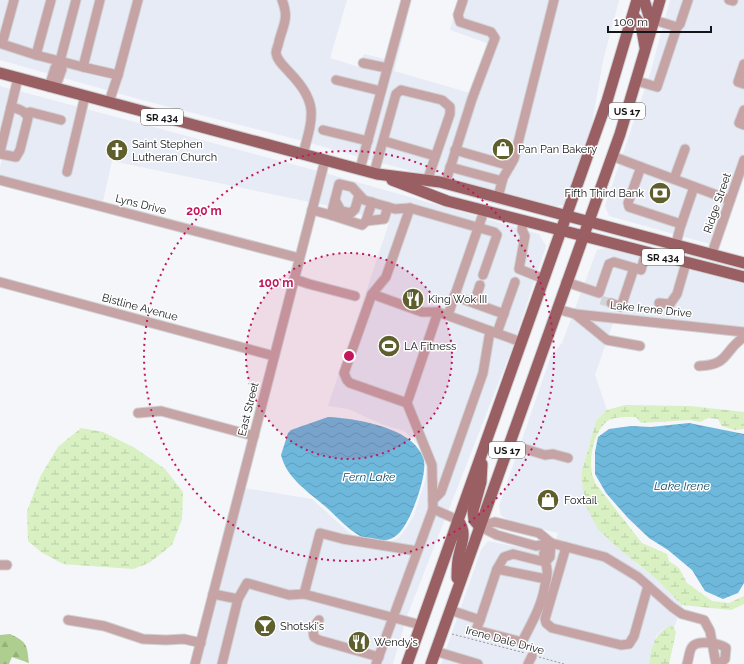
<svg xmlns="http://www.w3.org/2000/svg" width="744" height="664" font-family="Raleway,sans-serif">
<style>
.built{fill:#e6ebf5}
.forest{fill:url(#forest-firs)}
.wetland{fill:url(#wetland-marsh)}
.water{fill:url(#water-waves)}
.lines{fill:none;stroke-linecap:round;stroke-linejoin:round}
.minor-tunnel{stroke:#d3d4d7;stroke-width:9;stroke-dasharray:9 4.5;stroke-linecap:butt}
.minor-casing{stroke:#d0d2d5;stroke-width:11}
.major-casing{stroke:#d0d2d5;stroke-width:13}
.path{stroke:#96989a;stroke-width:1;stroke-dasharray:2 2;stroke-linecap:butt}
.minor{stroke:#c6a4a5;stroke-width:9}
.major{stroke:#9a5f63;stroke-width:11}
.ring{fill:none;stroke:#c2185b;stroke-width:2;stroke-dasharray:2 4}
.labels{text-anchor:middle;stroke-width:3;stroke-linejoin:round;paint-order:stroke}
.shield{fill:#fff;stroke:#5b5c5d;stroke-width:1}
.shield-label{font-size:10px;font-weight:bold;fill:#151617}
.poi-label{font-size:11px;fill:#151617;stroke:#fff;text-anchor:start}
.street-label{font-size:11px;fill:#151617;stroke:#fff}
.water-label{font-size:12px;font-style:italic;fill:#134f68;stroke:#fff}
.centre{fill:#c2185b;stroke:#fff;stroke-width:2}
.ring-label{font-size:12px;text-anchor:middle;font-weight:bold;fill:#c2185b;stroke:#fff;stroke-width:3;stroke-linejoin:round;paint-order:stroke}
</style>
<defs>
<pattern id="forest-firs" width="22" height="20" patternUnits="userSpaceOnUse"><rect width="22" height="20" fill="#aece90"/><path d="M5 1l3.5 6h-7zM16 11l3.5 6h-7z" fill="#95b07b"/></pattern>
<pattern id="wetland-marsh" width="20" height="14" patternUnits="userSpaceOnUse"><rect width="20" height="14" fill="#d8f0c2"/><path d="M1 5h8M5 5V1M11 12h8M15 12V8" fill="none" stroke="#b8cda6"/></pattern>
<pattern id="water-waves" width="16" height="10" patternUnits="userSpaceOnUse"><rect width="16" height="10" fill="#6eb8dc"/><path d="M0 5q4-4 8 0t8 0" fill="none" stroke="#5e9dbc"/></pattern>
</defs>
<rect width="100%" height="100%" fill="#f4f6f9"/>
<g class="built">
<polygon points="0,0 278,0 284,13 273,51 304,99 309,111 303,141 142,100 0,60"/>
<polygon points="286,0 347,0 330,58 359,67 364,54 385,59 393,30 360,157 310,143 316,122 316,108 310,94 284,61 280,52 291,14"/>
<polygon points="458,0 459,0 455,14 489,36 491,39 488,49 487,43 450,30"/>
<polygon points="467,0 619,0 603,61 589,140 564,205 556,206 449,181 475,100 498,39 463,19 462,15"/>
<polygon points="670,0 744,0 744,152 710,244 609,216 605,206 651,71"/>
<polygon points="404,19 407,20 394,71 470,93 443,179 366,159"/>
<polygon points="0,86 12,90 0,138"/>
<polygon points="19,91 318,171 310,202 112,161 103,201 0,175 0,167"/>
<polygon points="325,173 539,234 546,246 511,351 407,616 393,664 199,664 244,488 312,499 351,534 364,542 388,543 398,538 403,533 414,515 425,481 428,462 422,448 404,431 384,425 348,409 328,406 389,223 317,203"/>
<polygon points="605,248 744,284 744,334 615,317 595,375 607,410 596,421 581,473 585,504 637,564 655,578 682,605 681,608 640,574 607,553 556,540 558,533 517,523 501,516 499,506 551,356 562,343 597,250"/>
<polygon points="488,541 553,554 555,548 604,560 636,580 678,616 674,628 672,626 662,630 656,636 649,664 441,664 481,550"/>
</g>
<path class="forest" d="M10,634C27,642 27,644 29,663L12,657L9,664H0V635Z"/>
<g class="wetland">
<path d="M625,405L690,406L744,412V429L735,430L722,426L718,419L708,418L700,422L690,420L641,423L636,417C627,417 613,416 606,422C593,434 589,458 592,474C593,478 595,480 595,483L642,543L667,554L669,561L679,568L687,583L712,601L729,603L744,596V604L731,610L682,605L655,578L617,547L598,529L585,504L581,474L596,421L607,410Z"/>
<polygon points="81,428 103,432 135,448 165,469 183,492 182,519 172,545 149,563 133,569 63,564 41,552 28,541 27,511 41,475 58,447"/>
<path d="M672,625L676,632L669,664H649C652,646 654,633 672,625Z"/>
</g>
<g class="water">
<path d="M328,417C354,418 405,427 419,450C421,453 424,458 424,461C427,477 410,524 398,534C393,539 385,541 378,541C357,541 341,520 326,507C309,492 287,479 281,455L288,433L291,430Z"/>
<polygon points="689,423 744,434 744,583 738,593 723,599 705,591 692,570 668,550 649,538 628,518 606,493 595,474 595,452 598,437 609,429 631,426 651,427"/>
</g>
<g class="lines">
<polyline class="minor-tunnel" points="601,300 611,303"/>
<g class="minor-casing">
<g id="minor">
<polyline points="14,0 2,44 36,55"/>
<polyline points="51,0 36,55 83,67 100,0"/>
<path d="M282,0C289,18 284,23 279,41C279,44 276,49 276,53C277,61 285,67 290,73C319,103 313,117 303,154"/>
<polyline points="729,0 733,1"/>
<polyline points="677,27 680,24 688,0"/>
<polyline points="363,63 387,68"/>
<polyline points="744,64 738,82 744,84"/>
<polyline points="83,67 118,75 138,0"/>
<polyline points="336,80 381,91"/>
<polyline points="637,81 657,87 677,27 654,20"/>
<polyline points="49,87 55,68 60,61"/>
<polyline points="55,88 62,69 60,61 76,0"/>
<polyline points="109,102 118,75"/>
<polyline points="744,110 739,123 744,125"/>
<polyline points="26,113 30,112 61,120"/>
<polyline points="323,130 368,141"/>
<polyline points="384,141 435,156"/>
<polyline points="455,150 510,166"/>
<polyline points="0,152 18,78"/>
<path d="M0,154L16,157L20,150L28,118C25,110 18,109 11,107"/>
<polyline points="612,156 641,167"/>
<polyline points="450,167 502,181"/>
<polyline points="360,169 406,0"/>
<polyline points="67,172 85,96"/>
<polyline points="374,173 396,94 401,90 442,100 450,107 450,114 427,181"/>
<polyline points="674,179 685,149"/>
<polyline points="0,180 299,258"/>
<polyline points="445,184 472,99 495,38 491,32 460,22 458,15 463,0"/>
<polyline points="498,197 503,178 514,159 554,0"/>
<polyline points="335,200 341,211 351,213 355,209 359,195"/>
<polyline points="372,202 366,221 362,225 331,215 339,184 352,187 364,200 395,209 410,208 494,232 497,235 483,275"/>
<polyline points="312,210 331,215"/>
<polyline points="366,221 384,219 388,207"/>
<polyline points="523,221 522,230 525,236 519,269 544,279"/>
<polyline points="681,224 629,207 628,203 641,167 730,200"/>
<polyline points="676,244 680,228 694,187"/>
<polyline points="712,253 744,160"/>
<polyline points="294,279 309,284 355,296"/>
<polyline points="0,282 274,356"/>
<polyline points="566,282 599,293 609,264 614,262 641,270 646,252"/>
<polyline points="372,294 422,312 438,312 521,342"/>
<polyline points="454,296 504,314"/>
<polyline points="474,303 480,285"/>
<polyline points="611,303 621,307 634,268"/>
<polyline points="659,303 670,304 677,294 686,263"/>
<polyline points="557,309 575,314 744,332"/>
<polyline points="575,314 607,340 640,346"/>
<polyline points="448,315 484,211"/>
<polyline points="497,333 515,282"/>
<path d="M699,366C730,365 723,351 744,337"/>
<polyline points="407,403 350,383 347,380 344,373 372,294 386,277 410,208"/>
<polyline points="138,413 161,411 254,436"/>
<polyline points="509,444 545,455 553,454 568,458"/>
<polyline points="433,500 441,492 483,373 490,331"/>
<polyline points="433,509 432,465 407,403 438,312"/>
<polyline points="479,526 497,535 536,546 551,543 605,557 638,577 672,607 682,614 704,620 710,631 716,664"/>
<polyline points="479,526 495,522 539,533 551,543"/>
<polyline points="566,547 545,619 546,623 552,628 621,645 629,644 634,636 648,586"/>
<polyline points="545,562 550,557 551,543"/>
<polyline points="0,565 7,565"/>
<polyline points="497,569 546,579"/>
<polyline points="213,594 238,599 247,583 289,595 304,594 320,533 343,539 417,551"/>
<polyline points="304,594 421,625"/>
<polyline points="450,610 480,620 497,569 504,557 513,554 545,562"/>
<polyline points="68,620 104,626 143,639 166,640 184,639 201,643"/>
<path d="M319,620C314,626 312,630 314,637L319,640L379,657"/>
<path d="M480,620L476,630L522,642C531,624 542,606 545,585C546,581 548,575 547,570C546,556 538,556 551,543"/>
<polyline points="435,651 478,664"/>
<polyline points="195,664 325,160"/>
<polyline points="222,664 238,599"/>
<polyline points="376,664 433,509 458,520"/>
<polyline points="528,664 532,656"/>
<path d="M687,664C689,659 689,649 693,646C698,640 720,643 726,648L725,659L719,664"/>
</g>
</g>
<g class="major-casing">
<g id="major">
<polyline points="644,0 649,16 654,20"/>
<polyline points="633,15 641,25 645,47"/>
<polyline points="0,73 377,174 440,182 744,263"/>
<polyline points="392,180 447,201 744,277"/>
<polyline points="479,526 474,520 473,511 481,482 482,464"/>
<path d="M457,578C457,570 457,562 459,555C462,541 467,533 458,520"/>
<polyline points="407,664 607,101 637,0"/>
<polyline points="431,664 620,134 660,0"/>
</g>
</g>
<g class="path">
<polyline points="452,634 525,653"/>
<polyline points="539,657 564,664"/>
</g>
<use href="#minor" class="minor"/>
<use href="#major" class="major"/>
</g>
<circle cx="349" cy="356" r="103" fill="#c2185b" fill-opacity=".12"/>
<g class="ring">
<circle cx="349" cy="356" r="103"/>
<circle cx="349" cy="356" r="205"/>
</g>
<defs>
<g id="shop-disc" transform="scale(1.15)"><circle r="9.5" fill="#5e5f2c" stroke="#fff"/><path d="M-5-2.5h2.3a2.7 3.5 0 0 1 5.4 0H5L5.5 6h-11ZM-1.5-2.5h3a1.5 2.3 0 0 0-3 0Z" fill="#fff"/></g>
<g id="church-disc" transform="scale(1.15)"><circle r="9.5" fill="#5e5f2c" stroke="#fff"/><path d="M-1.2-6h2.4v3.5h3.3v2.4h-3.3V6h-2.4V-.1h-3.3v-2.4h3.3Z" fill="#fff"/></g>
<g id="bank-disc" transform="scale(1.15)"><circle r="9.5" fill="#5e5f2c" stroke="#fff"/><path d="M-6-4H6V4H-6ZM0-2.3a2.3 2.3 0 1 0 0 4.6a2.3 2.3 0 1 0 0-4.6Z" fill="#fff"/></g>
<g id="restaurant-disc" transform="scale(1.15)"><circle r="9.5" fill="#5e5f2c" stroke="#fff"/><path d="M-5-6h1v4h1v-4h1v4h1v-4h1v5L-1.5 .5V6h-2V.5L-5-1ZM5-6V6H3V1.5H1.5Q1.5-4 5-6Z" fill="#fff"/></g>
<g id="stadium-disc" transform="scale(1.15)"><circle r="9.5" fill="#5e5f2c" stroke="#fff"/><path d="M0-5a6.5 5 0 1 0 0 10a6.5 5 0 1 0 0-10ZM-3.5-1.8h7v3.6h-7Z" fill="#fff"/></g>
<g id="bar-disc" transform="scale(1.15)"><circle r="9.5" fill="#5e5f2c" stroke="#fff"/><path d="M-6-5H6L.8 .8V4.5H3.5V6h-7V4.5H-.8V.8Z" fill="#fff"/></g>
</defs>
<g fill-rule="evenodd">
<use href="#shop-disc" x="503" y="149"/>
<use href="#church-disc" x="117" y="150"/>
<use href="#bank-disc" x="660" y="193"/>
<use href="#restaurant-disc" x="413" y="299"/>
<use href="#stadium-disc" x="389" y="346"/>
<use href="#shop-disc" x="548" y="500"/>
<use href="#bar-disc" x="265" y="626"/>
<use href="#restaurant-disc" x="359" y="642"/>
</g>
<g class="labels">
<g class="shield">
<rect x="609" y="103" width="36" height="16" rx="3"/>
<rect x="141" y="109" width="42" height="16" rx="3"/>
<rect x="642" y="249" width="42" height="16" rx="3"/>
<rect x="489" y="442" width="36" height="16" rx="3"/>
</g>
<g class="shield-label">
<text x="627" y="115">US 17</text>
<text x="162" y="121">SR 434</text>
<text x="663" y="261">SR 434</text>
<text x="507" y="454">US 17</text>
</g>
<g class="poi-label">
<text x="132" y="148">Saint Stephen<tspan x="132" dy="13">Lutheran Church</tspan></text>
<text x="518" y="153">Pan Pan Bakery</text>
<text x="644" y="197" text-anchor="end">Fifth Third Bank</text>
<text x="428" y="303">King Wok III</text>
<text x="404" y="350">LA Fitness</text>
<text x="564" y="504">Foxtail</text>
<text x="280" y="630">Shotski's</text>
<text x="374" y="646">Wendy's</text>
</g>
<g class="street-label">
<text transform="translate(717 203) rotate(-71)" y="4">Ridge Street</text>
<text transform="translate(141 204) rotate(14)" y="4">Lyns Drive</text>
<text transform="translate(140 307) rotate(15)" y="4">Bistline Avenue</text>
<text transform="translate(651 309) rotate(6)" y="4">Lake Irene Drive</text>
<text transform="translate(248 409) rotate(-76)" y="4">East Street</text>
<text transform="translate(505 640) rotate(15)" y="4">Irene Dale Drive</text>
</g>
<g class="water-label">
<text x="369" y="481">Fern Lake</text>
<text x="682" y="490">Lake Irene</text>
</g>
</g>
<circle cx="349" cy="356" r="6" class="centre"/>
<g class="ring-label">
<text x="204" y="215">200 m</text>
<text x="276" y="287">100 m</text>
</g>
<path d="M608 26v6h103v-6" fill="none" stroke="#151617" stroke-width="2"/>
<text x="614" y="26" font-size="12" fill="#151617" stroke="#ffffff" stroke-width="3" paint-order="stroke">100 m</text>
</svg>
